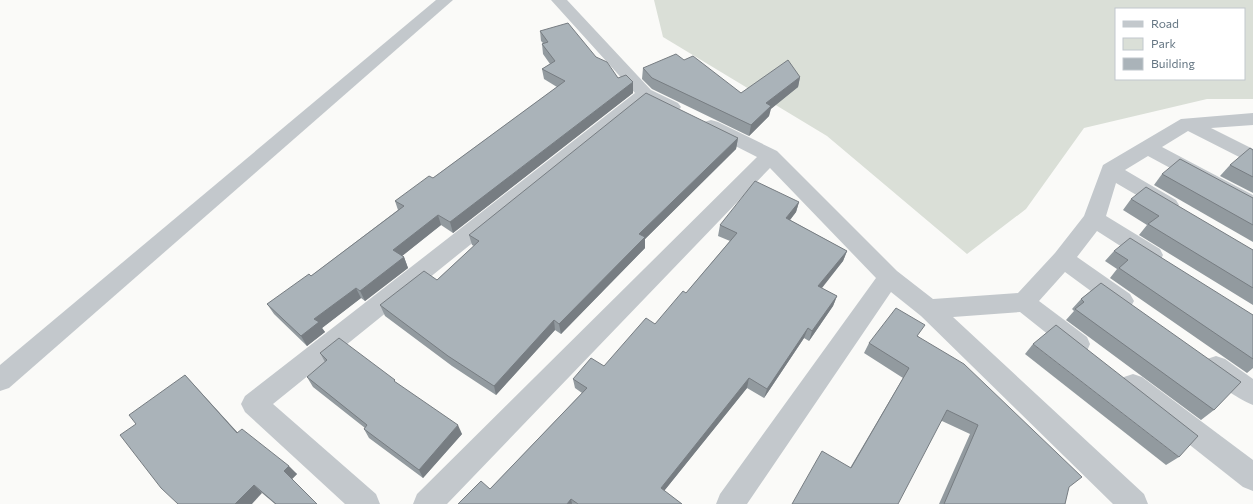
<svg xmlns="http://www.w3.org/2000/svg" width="1253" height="504" font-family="Commissioner,sans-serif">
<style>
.green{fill:#dadfd7;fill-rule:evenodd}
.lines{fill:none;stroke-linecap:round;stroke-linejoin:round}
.minor{fill:#c3c8cc;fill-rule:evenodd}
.tertiary{fill:#c3c8cc;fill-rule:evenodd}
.wall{fill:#929a9f}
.shaded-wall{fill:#777d82}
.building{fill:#aab3b9;stroke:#777d82}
</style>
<rect width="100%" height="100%" fill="#fafaf8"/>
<path class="green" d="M654,0H1253V99H1207L1084,128L1026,209L967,254L827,136L663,37ZM1116,9H1244V79H1116Z"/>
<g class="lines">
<g class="minor">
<polygon points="551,0 567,0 651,90 678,103 681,107 678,111 672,113 666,111 647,102 273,404 376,494 380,504 345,504 245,412 241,404 245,396 635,93"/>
<polygon points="1253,113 1253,125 1211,128 1253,149 1253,164 1188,131 1162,147 1253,195 1253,211 1246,209 1148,156 1125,170 1176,200 1179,205 1176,210 1169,212 1162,210 1116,183 1106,216 1160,249 1163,255 1160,261 1152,263 1144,261 1097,231 1077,257 1130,294 1134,301 1130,308 1122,310 1114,308 1065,272 1039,301 1087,337 1090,344 1087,351 1078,354 1069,351 1020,312 953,317 1144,494 1148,504 1113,504 921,316 891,292 747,504 716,504 720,494 876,278 770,168 447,504 413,504 417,494 757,157 704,130 702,126 704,122 711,120 718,122 777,151 897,271 933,299 1018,293 1055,253 1084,216 1103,165 1181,119"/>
<path d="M1216,356L1225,359L1253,379V405C1238,399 1210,381 1203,367L1207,359Z"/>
<polygon points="1133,374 1142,377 1253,460 1253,491 1243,487 1124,393 1120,385 1124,377"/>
</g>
<polygon class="tertiary" points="436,0 453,0 9,388 0,391 0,365"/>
</g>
<g class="wall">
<polygon points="540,31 596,57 618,78 633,82 633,93 453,233 441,225 402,256 404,257 408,268 365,301 361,298 322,328 325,332 307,346 274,314 267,304 311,276 398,210 395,201 433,178 557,87 544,79 542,69 550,64 543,54 542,44 543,43 541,41"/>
<polygon points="684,60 741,93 800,77 798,87 770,109 769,116 749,136 652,89 642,79 643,68"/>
<polygon points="738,138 736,149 645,239 645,248 561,334 555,330 496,395 452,366 385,316 380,305 437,280 474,246 472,245 469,235"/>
<polygon points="1253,150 1253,193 1220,176 1230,165"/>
<polygon points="1162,174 1253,198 1253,242 1154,185"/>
<polygon points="1131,199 1253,250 1253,305 1139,235 1147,225 1123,210"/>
<polygon points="799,202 796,212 790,220 847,251 843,261 821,288 837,296 833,306 809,341 804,338 764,398 747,388 664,491 682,504 458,504 490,489 582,393 575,388 573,379 604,366 655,324 686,293 730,241 718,236 720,225"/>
<polygon points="1114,251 1253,315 1253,368 1247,373 1110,278 1117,269 1105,261"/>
<polygon points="1101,283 1214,410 1201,420 1066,320 1074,311 1072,309 1081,299"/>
<polygon points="918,336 1068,488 1065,504 939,504 970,434 942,421 850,468 903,378 864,353 869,343"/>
<polygon points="1033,344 1179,457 1166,465 1025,354"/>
<polygon points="320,353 397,383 462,434 423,478 369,438 364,429 365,428 313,387 307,377 325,362"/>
<polygon points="185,375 238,433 297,474 292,479 317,504 275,504 262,493 136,424"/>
</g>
<g class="shaded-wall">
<polygon points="800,77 798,87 771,109 769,116 749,136 751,125 766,103"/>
<polygon points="633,82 633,93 453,233 450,222"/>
<polygon points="738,138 736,149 645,239 645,248 561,334 559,324 639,234"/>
<polygon points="799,202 796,212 783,229 786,218"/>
<polygon points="438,215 441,225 397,260 393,250"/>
<polygon points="847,251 843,261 815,297 818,286"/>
<polygon points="404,257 408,268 365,301 360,291"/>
<polygon points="356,288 361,298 322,328 325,332 307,346 301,336 314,319"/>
<polygon points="837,296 833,306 809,341 812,331"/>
<polygon points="554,320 555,330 496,395 494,386"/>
<polygon points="808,328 804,338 764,398 767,389"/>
<polygon points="185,375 194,385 246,442 237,433"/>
<polygon points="749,378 747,388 660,496 661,488"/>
<polygon points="458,425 462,434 423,478 419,470"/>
<polygon points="289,466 297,474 292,479 284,471"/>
<polygon points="254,485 262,493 252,504 235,504"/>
<polygon points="571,499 572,504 567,504"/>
</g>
<g class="building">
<polygon points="568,23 596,57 607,62 618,78 626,75 633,82 450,222 438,215 393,250 404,257 360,291 356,288 314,319 319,322 301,336 267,304 309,274 311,276 404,206 395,201 429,176 433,178 565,81 542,69 555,61 542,44 548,42 540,31"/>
<polygon points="676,54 684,60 693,56 741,93 788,60 800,77 766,103 771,106 751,125 652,78 643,68"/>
<polygon points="646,93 738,138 639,234 645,237 559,324 554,320 494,386 448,356 380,305 424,271 437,280 479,241 469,235"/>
<polygon points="1250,148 1253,150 1253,177 1230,165"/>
<polygon points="1180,159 1253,198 1253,225 1162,174"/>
<polygon points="755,181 799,202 786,218 847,251 818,286 837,296 812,331 808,328 767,389 749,378 661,488 682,504 578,504 571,499 567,504 458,504 481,481 490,489 587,388 573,379 591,358 604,366 646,318 655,324 683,291 686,293 737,233 720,225"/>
<polygon points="1146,187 1253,250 1253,288 1148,224 1159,216 1131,199"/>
<polygon points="1130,238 1253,315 1253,359 1119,268 1128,260 1114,251"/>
<polygon points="1101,283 1241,382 1214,410 1075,309 1084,302 1081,299"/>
<polygon points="896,308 925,325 917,336 964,364 1082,477 1069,487 1065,504 944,504 978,425 947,410 898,504 792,504 822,451 851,468 909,368 869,343"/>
<polygon points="1056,325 1198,436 1179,457 1033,344"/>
<polygon points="339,338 395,380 394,381 458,425 419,470 364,429 367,425 307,377 327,360 320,353"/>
<polygon points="185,375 237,433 242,429 289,466 284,471 317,504 276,504 254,485 235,504 178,504 161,488 120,435 136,424 129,415"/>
</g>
<rect x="1115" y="8" width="130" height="72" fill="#ffffff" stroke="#c1c8cd"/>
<rect x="1123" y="21" width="20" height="6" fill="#c3c8cc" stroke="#c1c8cd"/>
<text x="1151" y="28" font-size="12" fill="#657683">Road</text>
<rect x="1123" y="38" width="20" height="12" fill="#dadfd7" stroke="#c1c8cd"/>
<text x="1151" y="48" font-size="12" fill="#657683">Park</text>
<rect x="1123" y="58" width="20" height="12" fill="#aab3b9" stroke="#c1c8cd"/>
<text x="1151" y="68" font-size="12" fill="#657683">Building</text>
</svg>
